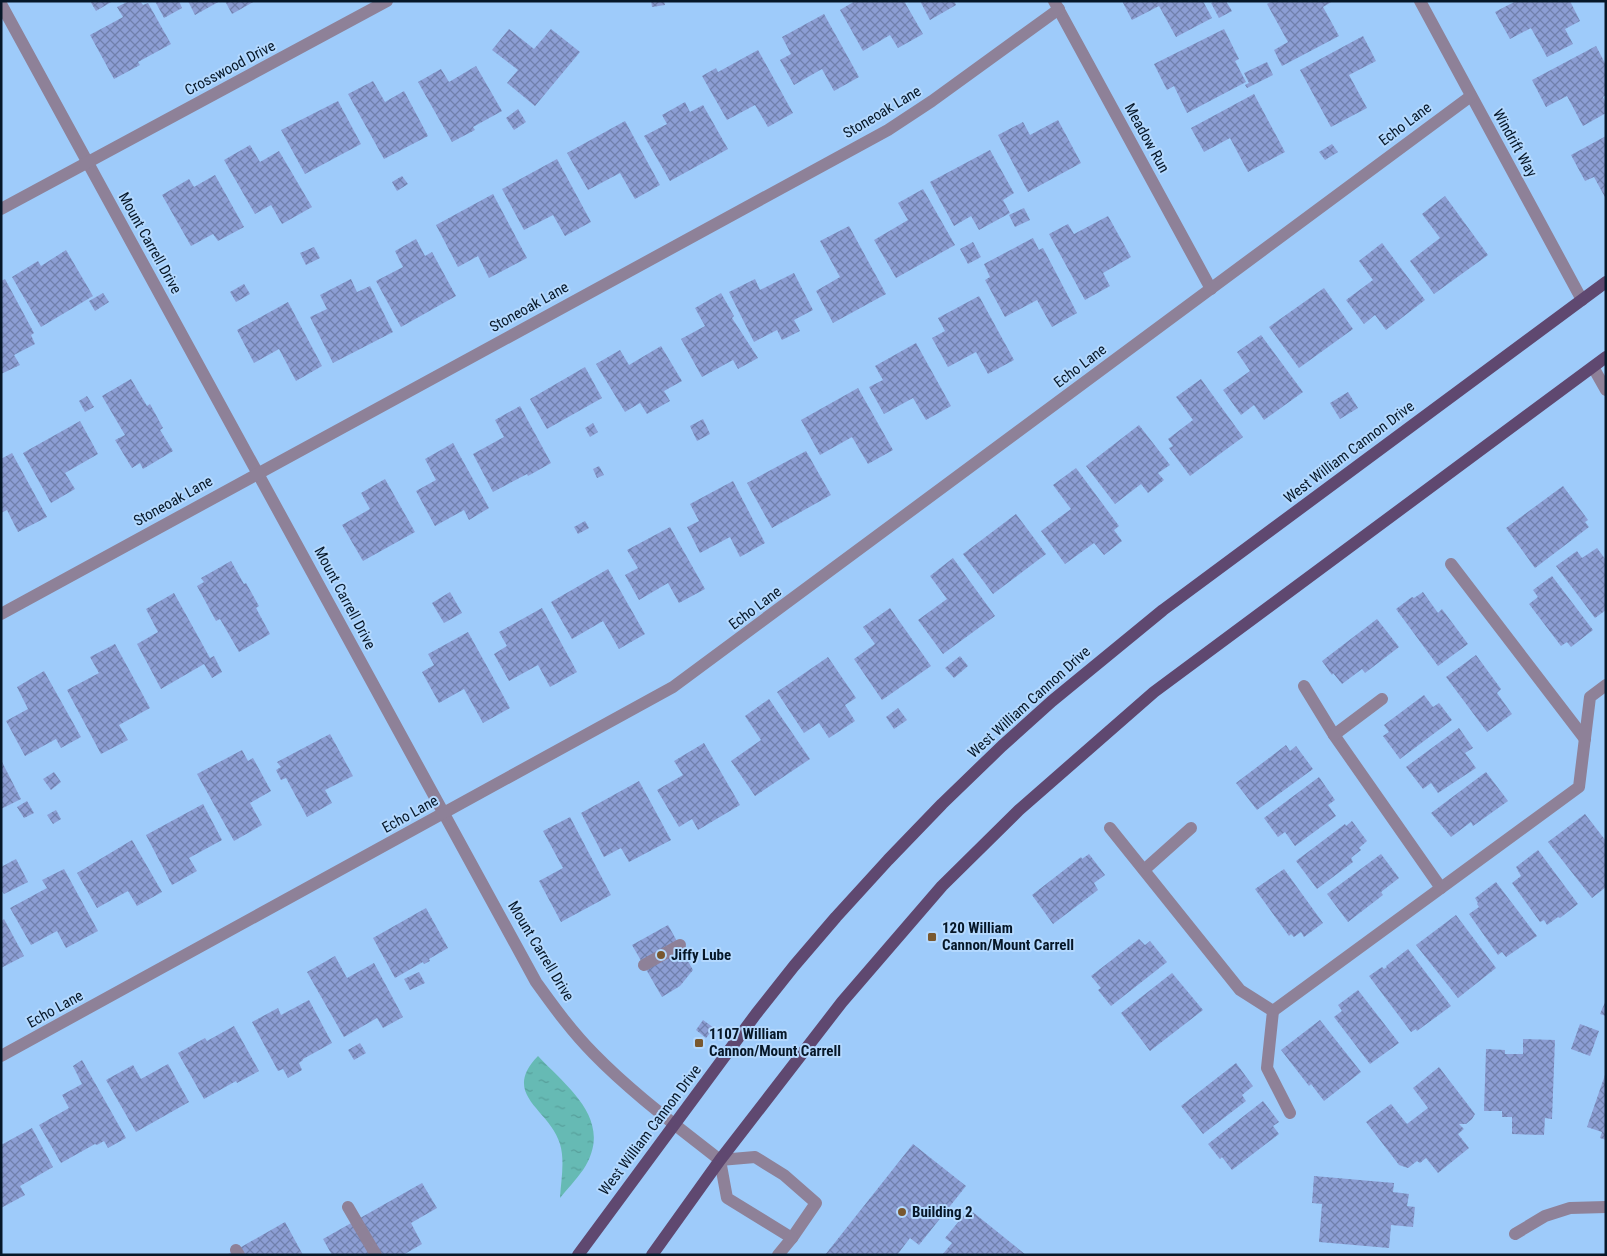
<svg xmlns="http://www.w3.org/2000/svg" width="1607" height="1256" font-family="'Roboto Condensed',sans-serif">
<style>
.water{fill:url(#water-ripples)}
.building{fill:url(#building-cross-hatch)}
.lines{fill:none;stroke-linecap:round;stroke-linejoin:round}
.minor{stroke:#8e8198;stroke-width:12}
.major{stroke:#5f4870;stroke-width:12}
.poi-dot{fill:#79582f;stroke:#b3d8fe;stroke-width:2}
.labels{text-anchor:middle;stroke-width:4;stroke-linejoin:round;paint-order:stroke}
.street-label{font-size:15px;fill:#061728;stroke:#b3d8fe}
.poi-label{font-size:15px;font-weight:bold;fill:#061728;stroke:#b3d8fe;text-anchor:start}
</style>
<defs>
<pattern id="water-ripples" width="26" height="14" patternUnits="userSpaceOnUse" patternTransform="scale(1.25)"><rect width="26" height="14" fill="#66bab4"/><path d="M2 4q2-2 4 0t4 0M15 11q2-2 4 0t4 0" fill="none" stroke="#579f9b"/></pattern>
<pattern id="building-cross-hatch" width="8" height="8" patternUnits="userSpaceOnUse" patternTransform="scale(1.25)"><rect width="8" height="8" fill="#8c9ed4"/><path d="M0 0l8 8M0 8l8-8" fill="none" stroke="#7080ac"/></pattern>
</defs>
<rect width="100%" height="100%" fill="#9ecbfa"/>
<path class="water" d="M538,1056C569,1089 615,1121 583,1170C576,1180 567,1189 560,1198C561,1180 565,1161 560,1144C550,1109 500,1095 538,1056Z"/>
<g class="building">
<polygon points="90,1 113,1 96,11"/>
<polygon points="129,1 140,1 143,5 148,3 171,44 138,62 140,65 114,79 90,35 123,17 117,7"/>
<polygon points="155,1 179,1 182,8 164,18"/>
<polygon points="188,1 220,1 195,15"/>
<polygon points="225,1 255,1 232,14"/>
<polygon points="651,1 664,1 665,5 652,7"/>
<polygon points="855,1 904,1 923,34 898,48 890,35 863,51 840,10"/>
<polygon points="920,1 954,1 956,5 930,20"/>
<polygon points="1122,1 1203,1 1212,18 1176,37 1159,6 1132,20"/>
<polygon points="1215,1 1226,1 1232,11 1219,18 1211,3"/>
<polygon points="1272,1 1333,1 1323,7 1339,36 1282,66 1274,50 1288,42 1267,4"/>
<polygon points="1516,1 1570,1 1580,21 1565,29 1573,44 1547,57 1531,28 1510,39 1495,12"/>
<polygon points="824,14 859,77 834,91 822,69 794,85 780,60 791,54 782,37"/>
<polygon points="509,29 534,49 551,29 580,52 535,106 507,83 518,70 492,50"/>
<polygon points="1224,29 1239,59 1235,61 1246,82 1187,113 1174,86 1167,90 1154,64"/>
<polygon points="1363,36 1376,61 1349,75 1367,108 1331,127 1300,70"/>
<polygon points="1596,46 1606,65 1606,95 1603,97 1606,103 1606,113 1583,126 1567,96 1546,107 1532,80"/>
<polygon points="758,50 793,113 768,127 755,105 727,120 702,76 716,68 718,72"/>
<polygon points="1267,62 1273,75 1247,88 1245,85 1249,83 1244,73"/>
<polygon points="476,66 502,111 473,127 475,130 452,142 418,82 441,69 449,82"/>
<polygon points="373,81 385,102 404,91 428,136 384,159 348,94"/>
<polygon points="1254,94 1285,152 1248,172 1230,138 1204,152 1191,128"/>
<polygon points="338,101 361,144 305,174 281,130"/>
<polygon points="685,102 690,112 703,105 728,149 670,181 644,136 667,124 662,115"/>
<polygon points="518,109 526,122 514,130 506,118"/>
<polygon points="1058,120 1081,163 1028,192 998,135 1023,122 1030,135"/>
<polygon points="625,121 660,185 635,199 620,173 588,190 567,153"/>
<polygon points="1606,136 1606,199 1594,177 1585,181 1571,155"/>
<polygon points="1332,144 1338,152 1325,160 1319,152"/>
<polygon points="250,145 260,162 279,151 312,207 282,224 271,205 255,214 224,160"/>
<polygon points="990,150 1014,193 1003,200 1010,213 979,230 971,216 954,226 930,182"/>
<polygon points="557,159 591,222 565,236 553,215 524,230 502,189"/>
<polygon points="215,175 244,227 218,241 213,234 191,246 162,195 189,179 194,187"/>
<polygon points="402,176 408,184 397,191 392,182"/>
<polygon points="923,189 955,245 896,278 874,240 908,220 898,203"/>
<polygon points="493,194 527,258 489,278 478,256 458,267 436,225"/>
<polygon points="1445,196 1488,255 1434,294 1410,261 1440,238 1422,214"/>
<polygon points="1024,208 1030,220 1015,227 1009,215"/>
<polygon points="1108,216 1131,257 1103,273 1110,286 1085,300 1049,234 1068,224 1074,234"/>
<polygon points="849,226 886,294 833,323 816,291 840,277 820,241"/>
<polygon points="1033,238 1039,250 1043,248 1077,313 1052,327 1037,300 1005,317 985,280 990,277 984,264"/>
<polygon points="416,239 425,256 432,252 456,296 401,327 376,281 403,267 395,251"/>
<polygon points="973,242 981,257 968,264 960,249"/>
<polygon points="1382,243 1425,300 1386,330 1375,315 1364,324 1346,300 1373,280 1359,261"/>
<polygon points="314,247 320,258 306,265 300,253"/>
<polygon points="66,250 93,296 41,327 12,277 38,261 41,266"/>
<polygon points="794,273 813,310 794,320 800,331 782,340 777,330 754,342 729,292 755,279 760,290"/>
<polygon points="5,279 34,333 31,335 35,344 14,355 20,365 1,374 1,281"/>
<polygon points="351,279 357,292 370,286 393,332 333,363 310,317 327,309 320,295"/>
<polygon points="244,284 250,294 236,302 230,292"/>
<polygon points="1324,288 1353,329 1299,368 1269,327"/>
<polygon points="103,293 109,302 95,311 89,301"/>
<polygon points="721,293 734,316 732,318 758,358 738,369 733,360 702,377 681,339 705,326 695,308"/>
<polygon points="979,296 1014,360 988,374 976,352 948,367 932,338 945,331 938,318"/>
<polygon points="288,302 322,366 296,381 279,349 254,363 237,330"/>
<polygon points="1261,335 1303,392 1264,420 1254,405 1241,415 1223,390 1250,371 1237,352"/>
<polygon points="916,343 951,406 926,420 913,398 884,414 869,387 883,380 875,366"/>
<polygon points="661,346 682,381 664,391 670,401 647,414 640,403 625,412 596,364 620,350 629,365"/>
<polygon points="585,367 602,398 547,429 530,399"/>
<polygon points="131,379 147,406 150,404 163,428 160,430 173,451 143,469 140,463 132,468 115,440 125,435 102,396"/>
<polygon points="1201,379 1243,437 1190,476 1169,448 1173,446 1168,439 1193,420 1176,397"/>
<polygon points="858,388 893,450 868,464 852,437 820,455 801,420"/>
<polygon points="1348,392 1358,408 1340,419 1330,403"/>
<polygon points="87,396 94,407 85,412 79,401"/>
<polygon points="520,406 551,463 528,476 527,474 493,492 473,454 504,437 495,420"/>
<polygon points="703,419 710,434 697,441 690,426"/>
<polygon points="80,421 98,454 65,473 75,489 51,503 23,453"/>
<polygon points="593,423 598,432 590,437 585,428"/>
<polygon points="1139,425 1170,465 1158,473 1164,480 1148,493 1141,484 1115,504 1086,466"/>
<polygon points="453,443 489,508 469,520 464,510 435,526 416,491 436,480 425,459"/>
<polygon points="806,451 831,495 772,528 747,483"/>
<polygon points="12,453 47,517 18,532 7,510 1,513 1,459"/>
<polygon points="599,466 604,475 597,478 593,469"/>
<polygon points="1076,468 1119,526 1114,530 1122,541 1104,555 1094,543 1065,564 1041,531 1071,509 1053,485"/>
<polygon points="385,479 415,532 363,561 342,525 370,509 361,493"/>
<polygon points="733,481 765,543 740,557 730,537 700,553 687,527 699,521 690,504"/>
<polygon points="1563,486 1588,520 1585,522 1589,527 1535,568 1506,528"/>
<polygon points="1016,514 1046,554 993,594 963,554"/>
<polygon points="585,521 589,528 578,534 574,527"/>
<polygon points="670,527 705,589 679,603 668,583 639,600 625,575 638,568 627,550"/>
<polygon points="1597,548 1606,560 1606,610 1595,618 1556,566 1577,551 1582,558"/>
<polygon points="953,558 995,616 943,654 918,620 947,599 930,576"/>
<polygon points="231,561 244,584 246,583 259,606 256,608 270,634 239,652 220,619 216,621 197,586 204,582 201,578"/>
<polygon points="608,569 645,634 619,649 603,621 572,639 551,602"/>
<polygon points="1552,576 1593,630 1571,647 1567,642 1561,646 1529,604 1538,597 1533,590"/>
<polygon points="450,592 462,613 444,623 432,603"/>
<polygon points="1423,592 1438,613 1442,609 1468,644 1438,666 1396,609 1412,597 1414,598"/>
<polygon points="174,593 210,658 214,656 222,672 212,678 204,664 161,689 137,644 158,632 146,609"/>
<polygon points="542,608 577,672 550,687 538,665 509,681 494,654 507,646 499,632"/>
<polygon points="890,608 931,666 882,700 854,659 875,644 863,627"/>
<polygon points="1377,619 1399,647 1365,673 1362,669 1342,684 1333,673 1332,675 1322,661"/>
<polygon points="468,632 510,708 483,723 464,689 439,703 422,672 434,665 428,654"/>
<polygon points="115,644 150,708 119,725 128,740 101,754 67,690 99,673 90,657"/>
<polygon points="1476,655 1501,689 1497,693 1512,714 1487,732 1446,677"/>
<polygon points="960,656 968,666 954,678 945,668"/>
<polygon points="828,657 856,698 845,705 855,721 829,738 819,723 804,733 777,692"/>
<polygon points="44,671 81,737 61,748 56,739 25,756 6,721 28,709 17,687"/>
<polygon points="1424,695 1433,707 1439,703 1452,720 1400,759 1383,736 1389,732 1384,725"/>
<polygon points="769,699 810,759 755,796 731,761 761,740 745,716"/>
<polygon points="898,708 907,720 894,729 886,717"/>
<polygon points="1459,728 1473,748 1465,753 1476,768 1438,793 1431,783 1423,789 1406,767"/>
<polygon points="330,734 353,776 325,790 332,803 307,817 286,778 281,780 276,770 281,767 277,762"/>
<polygon points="704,743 740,805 698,830 692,819 679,827 657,790 683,775 674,761"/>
<polygon points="1286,745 1290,751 1296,746 1313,769 1257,810 1236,783"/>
<polygon points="242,750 248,761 253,758 271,791 250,803 262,825 234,841 197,774"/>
<polygon points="1,760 21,799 1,809"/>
<polygon points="54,772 61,782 51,790 43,779"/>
<polygon points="1486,772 1508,801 1473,826 1471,822 1451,837 1431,813"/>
<polygon points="1319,777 1335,800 1328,805 1336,816 1295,846 1285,832 1278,837 1264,818"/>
<polygon points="639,781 671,840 629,862 621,848 604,857 581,813"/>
<polygon points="27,801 34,813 24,818 17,807"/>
<polygon points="203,804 222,840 189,858 197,871 172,885 146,835"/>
<polygon points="56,810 61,819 53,824 47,815"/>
<polygon points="1585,814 1606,841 1606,887 1592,898 1548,842"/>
<polygon points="570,817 611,895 561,922 539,881 563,868 543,831"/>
<polygon points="1352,821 1367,841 1359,848 1361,850 1351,858 1353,862 1317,889 1296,861 1345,824 1346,826"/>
<polygon points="132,840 162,892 137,906 128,891 97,908 77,873"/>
<polygon points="1538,850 1578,904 1560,918 1558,917 1547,925 1544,920 1540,922 1512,883 1521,876 1516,867"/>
<polygon points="1089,854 1105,875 1094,883 1098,890 1053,924 1032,895 1081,857 1082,859"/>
<polygon points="1381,854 1399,878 1381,892 1383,895 1348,922 1327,894"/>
<polygon points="16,859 28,882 4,894 1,890 1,867"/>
<polygon points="64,869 98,931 66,948 57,931 31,945 10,908 47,888 42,880"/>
<polygon points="1284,869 1323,923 1304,937 1301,932 1294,937 1291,934 1289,936 1255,889"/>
<polygon points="1496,882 1537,936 1506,957 1502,952 1498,955 1469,914 1479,907 1477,904 1478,903 1475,898"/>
<polygon points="426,908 448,948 429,959 430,961 424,964 423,962 395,978 373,938"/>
<polygon points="1456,915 1496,968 1458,998 1416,945"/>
<polygon points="4,919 24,956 1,968 1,921"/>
<polygon points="668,925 693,970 680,986 662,997 632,945"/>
<polygon points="1139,939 1145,945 1150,941 1167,962 1111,1006 1098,990 1101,988 1091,976"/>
<polygon points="1408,949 1451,1006 1417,1031 1416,1029 1411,1032 1369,976 1382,967 1384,969 1387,967 1386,966"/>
<polygon points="335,956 347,978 374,963 403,1017 383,1028 377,1018 344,1037 307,972"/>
<polygon points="419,972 425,983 410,990 404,979"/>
<polygon points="1172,973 1203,1010 1150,1051 1121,1013"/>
<polygon points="1358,990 1399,1043 1370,1064 1334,1017 1342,1011 1338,1005"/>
<polygon points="309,1000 332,1043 303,1059 303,1060 299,1063 302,1070 288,1078 283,1069 278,1071 252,1022 278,1008 281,1015"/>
<polygon points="1606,1000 1606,1016 1600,1014"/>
<polygon points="703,1020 714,1028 706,1038 696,1030"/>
<polygon points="1320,1020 1361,1072 1324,1101 1311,1084 1309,1086 1281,1050"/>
<polygon points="1580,1024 1599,1031 1590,1056 1571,1049"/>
<polygon points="234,1026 259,1071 237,1083 236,1081 204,1099 178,1053 205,1038 207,1041"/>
<polygon points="1523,1039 1555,1040 1552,1119 1545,1118 1544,1135 1512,1134 1512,1117 1502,1117 1502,1111 1484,1111 1486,1049 1505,1050 1505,1054 1523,1054"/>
<polygon points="360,1043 366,1053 354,1060 348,1050"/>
<polygon points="82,1060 126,1138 108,1148 104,1141 97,1145 95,1144 61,1163 39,1125 69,1108 62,1095 82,1084 73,1066"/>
<polygon points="1236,1063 1253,1086 1242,1095 1246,1101 1203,1134 1181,1106"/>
<polygon points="168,1064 189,1102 136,1132 106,1080 133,1065 141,1079"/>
<polygon points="1439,1067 1475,1114 1472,1119 1466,1124 1459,1124 1464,1129 1458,1134 1469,1148 1438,1173 1426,1158 1420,1163 1417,1161 1408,1168 1399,1165 1366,1122 1391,1104 1407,1124 1428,1108 1413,1088"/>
<polygon points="1605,1075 1606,1075 1606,1140 1600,1138 1602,1132 1587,1127"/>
<polygon points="1263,1101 1279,1122 1273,1126 1279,1134 1232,1170 1222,1157 1220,1159 1208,1144"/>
<polygon points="32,1128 53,1167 20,1186 25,1195 1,1208 1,1145"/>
<polygon points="913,1144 966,1186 919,1245 910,1238 897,1255 825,1255"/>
<polygon points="1314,1176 1394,1183 1393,1192 1409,1194 1407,1206 1415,1207 1413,1227 1391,1225 1389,1248 1319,1242 1322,1204 1312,1203"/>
<polygon points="422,1183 437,1208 411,1223 422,1244 403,1255 332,1255 323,1239"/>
<polygon points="969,1209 1026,1255 942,1255 952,1243 945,1238"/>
<polygon points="285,1222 303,1255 226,1255 236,1250"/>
</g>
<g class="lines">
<g class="minor">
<polyline points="1054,1 1211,289"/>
<polyline points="1420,1 1582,300"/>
<path d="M1,4L536,982C554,1007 572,1032 594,1054C632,1093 677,1126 720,1160"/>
<polyline points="1,209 387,1"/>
<polyline points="1593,367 1606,390"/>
<polyline points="1451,564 1585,739"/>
<polyline points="1,614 888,130 932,101 1059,9"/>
<polyline points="1304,686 1334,735 1441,888"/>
<polyline points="1334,735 1382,699"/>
<polyline points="1110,828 1240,990 1273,1011 1267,1068 1290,1113"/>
<polyline points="1144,870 1191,828"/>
<polyline points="644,965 680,945"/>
<polyline points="1273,1011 1579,787 1590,697 1606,685"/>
<polyline points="1,1056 673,687 1471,96"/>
<polyline points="720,1160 755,1157 784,1175 816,1203 792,1238 778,1255"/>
<polyline points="720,1160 727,1198 792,1238"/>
<polyline points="348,1207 376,1255"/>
<polyline points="1515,1234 1545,1216 1570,1208 1606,1207"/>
<polyline points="236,1250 239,1255"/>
</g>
<g class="major">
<polyline points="578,1255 756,1014 794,966 836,917 888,860 942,804 1002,746 1052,701 1163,610 1606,282"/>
<polyline points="652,1255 720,1160 842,1002 942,886 1019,810 1154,692 1606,357"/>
</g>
</g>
<g class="poi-dot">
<rect x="927" y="932" width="10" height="10" rx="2.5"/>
<circle cx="661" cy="955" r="5"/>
<rect x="694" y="1038" width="10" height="10" rx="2.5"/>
<circle cx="902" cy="1212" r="5"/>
</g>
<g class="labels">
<g class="street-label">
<text transform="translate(230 68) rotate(-28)" y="5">Crosswood Drive</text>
<text transform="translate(882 112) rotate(-31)" y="5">Stoneoak Lane</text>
<text transform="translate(1405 124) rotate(-37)" y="5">Echo Lane</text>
<text transform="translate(1147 138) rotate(61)" y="5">Meadow Run</text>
<text transform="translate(1515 143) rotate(61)" y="5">Windrift Way</text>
<text transform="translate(150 243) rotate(61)" y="5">Mount Carrell Drive</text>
<text transform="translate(529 307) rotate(-29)" y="5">Stoneoak Lane</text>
<text transform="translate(1080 366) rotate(-37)" y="5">Echo Lane</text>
<text transform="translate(1349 452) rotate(-37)" y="5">West William Cannon Drive</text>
<text transform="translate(173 501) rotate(-29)" y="5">Stoneoak Lane</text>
<text transform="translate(345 598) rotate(62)" y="5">Mount Carrell Drive</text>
<text transform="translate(755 608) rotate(-37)" y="5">Echo Lane</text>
<text transform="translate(1029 702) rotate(-42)" y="5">West William Cannon Drive</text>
<text transform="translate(410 814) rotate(-29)" y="5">Echo Lane</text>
<text transform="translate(541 951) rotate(59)" y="5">Mount Carrell Drive</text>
<text transform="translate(55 1009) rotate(-29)" y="5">Echo Lane</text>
<text transform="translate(650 1130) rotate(-53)" y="5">West William Cannon Drive</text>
</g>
<g class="poi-label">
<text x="942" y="933">120 William<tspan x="942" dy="17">Cannon/Mount Carrell</tspan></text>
<text x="671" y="960">Jiffy Lube</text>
<text x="709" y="1039">1107 William<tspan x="709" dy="17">Cannon/Mount Carrell</tspan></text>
<text x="912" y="1217">Building 2</text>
</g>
</g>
<rect width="1607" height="1256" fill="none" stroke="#061728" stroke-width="5"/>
</svg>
